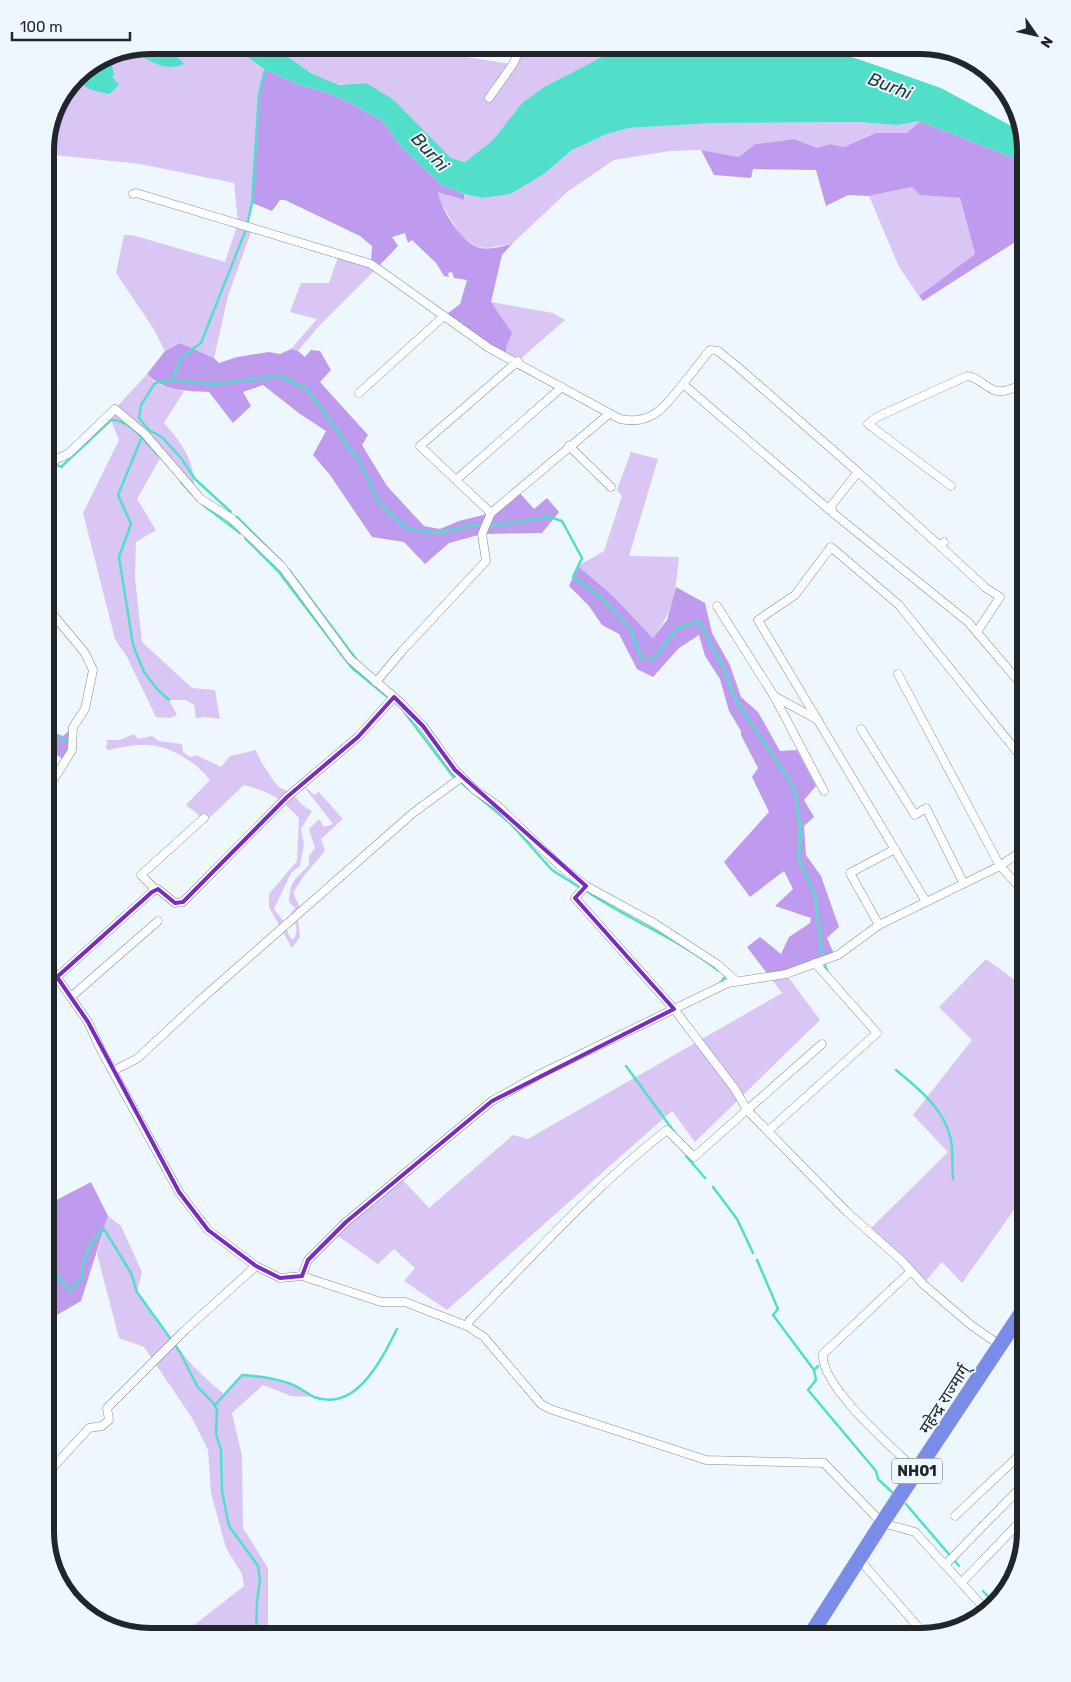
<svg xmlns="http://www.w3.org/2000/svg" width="1071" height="1682" font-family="Rubik,'Noto Sans Devanagari',sans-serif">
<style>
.green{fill:#d9c6f5}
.forest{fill:#bf9bef}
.water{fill:#52dfca}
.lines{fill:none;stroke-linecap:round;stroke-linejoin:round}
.stream{stroke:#52dfca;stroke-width:2.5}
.street-casing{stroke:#83909b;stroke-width:9}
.highway-casing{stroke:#d2d4d4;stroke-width:16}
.street{stroke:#fff;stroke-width:8}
.highway{stroke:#788ce8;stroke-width:15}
.marked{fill:none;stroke:#7b2cbf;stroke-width:4;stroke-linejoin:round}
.labels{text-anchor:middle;stroke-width:4;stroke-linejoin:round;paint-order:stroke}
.shield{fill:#eef7fe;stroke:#5e656a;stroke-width:1}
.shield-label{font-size:15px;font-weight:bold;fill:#20262a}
.street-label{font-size:16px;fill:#20262a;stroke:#eef7fe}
.water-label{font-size:18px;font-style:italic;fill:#233b36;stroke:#eef7fe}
.rim{fill:none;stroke:#20262a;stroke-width:6}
</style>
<rect width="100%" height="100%" fill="#eef7fe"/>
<g class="green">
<path d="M150,45H230L264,69C254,119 259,171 248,221L252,229L228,296L214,358L180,343L165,351L153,328L116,273L124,235H132L225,262L238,223L234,183L140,164L45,154V144L53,110L76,76L110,53Z"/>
<path d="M271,45H389L512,64L518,45H625L544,87L522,103L493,140L465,162L451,158L403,109L366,83C357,83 346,86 338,84C313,78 292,59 271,45Z"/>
<polygon points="920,121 907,133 874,133 844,147 830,144 817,148 795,139 755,144 739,157 701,150 670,151 614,160 567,192 512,244 488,248 477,247 461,236 439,200 437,191 464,200 464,194 482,198 544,174 572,150 607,134 629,128 714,123 858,122 898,125"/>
<polygon points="912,187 921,195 960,198 975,254 919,296 899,267 869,196"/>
<polygon points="339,254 378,267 319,326 298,351 291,349 317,319 290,312 301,283 329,283"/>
<polygon points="491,302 553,313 565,320 518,361 507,357 506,347"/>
<path d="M147,374L155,383L184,391L164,423C182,443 196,462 194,491L162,455L137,499L156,530L136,542L135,578L142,642L192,688L215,690L220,719L206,717L196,718L194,705L186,700H169L177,715L170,718L156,717L127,657L115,639L83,513L119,440L111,420L115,409Z"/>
<path d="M631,452L658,459L629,556L679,557C676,589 674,611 653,638L612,595L578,566L604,551L622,496L617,490Z"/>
<path d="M134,734L138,739L152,736L159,741L182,744L183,752L190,757L196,755L221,767L230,756L256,750C258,758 273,781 278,786C282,790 288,790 292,793C299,801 302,806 312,811L301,829L304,844L300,866L291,873L274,909L286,924L288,934L293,940C299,930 297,923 290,915L295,908L289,902C290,879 296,879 309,865V856L315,848L309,829L319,819L324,827L333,824L301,783L314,795L319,792L343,819L321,839L325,851L303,877L293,893L302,911L298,920L300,937L292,948L269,907V894L297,861L299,818C281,798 270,792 244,785L206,821L186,805L210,780C196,762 171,746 147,745C135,744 120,748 108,750L105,746L108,744L106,740H120Z"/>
<polygon points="986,959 1026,988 1026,1193 962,1283 942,1262 923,1284 869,1230 948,1152 913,1115 972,1040 939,1007"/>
<polygon points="786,974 820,1020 695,1142 672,1111 447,1310 404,1281 415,1268 394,1249 378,1264 335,1234 400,1177 429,1208 513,1135 528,1139 782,993 769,976"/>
<path d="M108,1216L121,1226L142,1272L137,1292C165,1332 186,1364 224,1394L242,1375C269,1376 291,1383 315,1397L291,1396L263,1385L232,1413L242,1456L243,1528L268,1568V1637H179L244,1586L242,1574L226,1548L211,1493L208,1450L192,1418L144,1347L119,1338L97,1254Z"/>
</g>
<g class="forest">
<path d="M264,69L300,85L326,92L351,103L384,122L401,147L441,184L464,194V200L438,192C440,208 461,241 477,247C488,251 501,246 512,244L502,255L491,302L512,333L506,347L507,357L444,316L460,304L467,280L454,278L452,272L448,273L449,277L444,276L436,263L412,240L408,243L405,233L392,237L398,246L378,267L371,264L372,246L360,236L285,200H280L272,211L252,203L259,94Z"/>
<polygon points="920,121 1026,163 1026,235 923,301 919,296 975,254 960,198 920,195 912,187 869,196 848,195 826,206 816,170 753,169 751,178 714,175 701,150 739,157 755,144 795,139 817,148 830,144 844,147 875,133 907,133"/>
<path d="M180,343L214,358L219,363L237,357L269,352L280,354L291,349L298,351L305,357L311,350L320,351L331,370L320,382L368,435L362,445L387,486L424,526L440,529L459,521L491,513L518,491L534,509L547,498L559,512L542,533L482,534L449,543L425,564L404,542L372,537L330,475L313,455L326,431L300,414L263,385L243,392L251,406L233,423L209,392C187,391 163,391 147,374L165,351Z"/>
<polygon points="578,566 612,595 653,638 667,620 676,587 705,603 712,633 730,665 741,697 758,712 780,751 797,750 816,786 804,800 814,817 804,826 806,855 821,876 839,927 827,938 835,956 769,976 747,947 760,937 781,954 789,937 810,923 811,918 775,906 793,889 784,871 750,897 724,862 769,812 752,777 758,768 741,735 741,731 729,711 720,679 705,656 699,635 679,648 653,677 637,669 619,634 602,625 589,606 569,586"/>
<polygon points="73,727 66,761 57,755 45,752 45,729 63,736"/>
<polygon points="91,1182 108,1216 81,1301 45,1322 45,1206"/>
</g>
<g class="water">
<path d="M150,45C163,45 177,54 184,64C164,73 149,60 131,49Z"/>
<polygon points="230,45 271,45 311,73 326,80 340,85 366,83 394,100 451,158 465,162 493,140 522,103 544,87 625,45 808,45 858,59 941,88 1021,131 1026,150 1026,163 920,121 898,125 858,122 714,123 629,128 607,134 572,150 544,174 510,194 482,198 464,194 441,184 401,147 384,122 351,103 326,92 300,85 264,69"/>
<polygon points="124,50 127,56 111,63 114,74 112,77 119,85 109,94 91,90 74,79 110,53"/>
</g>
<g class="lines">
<g class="stream">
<polyline points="248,221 252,203 259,94 266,67"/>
<polyline points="245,232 201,343 182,357 172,380 214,384 280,376 307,389 359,461 379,503 408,529 438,533 478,524"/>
<polyline points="172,380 155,383 141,405 139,418 149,430 162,437 181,458 195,479 231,512"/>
<polyline points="141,439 118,495 131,524 119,557 133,645 144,672 158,690 169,700"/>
<path d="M45,469L57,465L61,467L111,420C130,419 146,443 158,455"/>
<polyline points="181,482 193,495"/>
<polyline points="202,504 240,533"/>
<polyline points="237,517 282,562"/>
<polyline points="489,526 549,517 562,521 582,558 573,577 599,596 630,628 641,658 654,659 677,628 699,621 725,671 736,701 794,787 800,826 799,859 815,896 822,954"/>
<polyline points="245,538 278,571 352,668 390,699"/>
<polyline points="289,570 356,659"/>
<polyline points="405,713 452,775 510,823 552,870 579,887"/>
<polyline points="45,736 66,740"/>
<path d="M585,890C628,920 678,938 719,971"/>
<polyline points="824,963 828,973"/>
<polyline points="720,983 726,976 724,974"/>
<polyline points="626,1066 675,1133"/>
<path d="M896,1070C919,1089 944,1108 951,1140C953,1152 952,1167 953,1179"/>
<polyline points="686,1156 705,1178"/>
<polyline points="713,1187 737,1219 753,1253"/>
<path d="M45,1218C50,1228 47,1233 46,1244C45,1262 58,1278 70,1291L82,1277C82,1257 89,1243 104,1229L131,1273L137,1292L180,1352L197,1386L215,1405L242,1375C259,1376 275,1378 291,1384C299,1387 306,1393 314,1397C357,1413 382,1358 397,1329"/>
<polyline points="757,1260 778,1309 773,1315 814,1370"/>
<polyline points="818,1366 814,1370 816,1380 808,1390 876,1471 878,1479 893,1493"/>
<polyline points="215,1406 217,1410 216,1434 221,1450 222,1491 229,1526 258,1566 260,1581 257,1601 256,1637"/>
<polyline points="906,1504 959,1566"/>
<polyline points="983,1591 994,1603"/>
</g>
<g class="street-casing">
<g id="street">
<polyline points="489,98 513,64 522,45"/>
<path d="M133,194L136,193L371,264L489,348L620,419C652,426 665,406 683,384L833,513L968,622L1026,690"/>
<polyline points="683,384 710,350 718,351 738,367 858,472 831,506 833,513"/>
<polyline points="359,393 444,316"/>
<polyline points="569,446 611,487"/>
<polyline points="45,464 68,454 115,409 145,434 201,499 231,518 283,568 350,659 401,703 423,726 455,770 475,790 498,806 559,865 586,886 654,923 717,964 736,981"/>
<polyline points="858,472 940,546"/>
<polyline points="456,480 420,446 518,361"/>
<path d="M951,486L868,424L877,417L967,376C981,377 988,393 1003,391C1011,390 1019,385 1026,383"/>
<polyline points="491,513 456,480 562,387"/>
<polyline points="944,542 940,546 986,588 1000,597 977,632"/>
<polyline points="717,606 774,696 818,720"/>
<polyline points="898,674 1000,866 1026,894"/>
<polyline points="1015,676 1026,659"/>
<polyline points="376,682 403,650 486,561 482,534 491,513 609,414"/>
<polyline points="774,696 824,791"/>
<polyline points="861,729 915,815 926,808 963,882"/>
<polyline points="45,794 72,750 73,727 85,709 93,670 85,653 45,605"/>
<polyline points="586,886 575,898 674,1009 735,1089 747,1110 822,1044"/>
<polyline points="152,892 158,889 175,903 183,902 287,797 358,737 394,697"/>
<polyline points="925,900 758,620 795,595 831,547 899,605 1026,763"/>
<polyline points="879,925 850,873 895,849"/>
<polyline points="45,960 88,1022 101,1050 179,1192 208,1230 256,1266 280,1278 302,1276 308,1260 346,1222 492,1101 542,1073 728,983 786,974 838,955 879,925 1000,866 1026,848"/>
<polyline points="57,977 152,892 153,887 141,875 204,818"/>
<polyline points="72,996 158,921"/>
<polyline points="113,1071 138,1058 198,1002 413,813 462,777"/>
<polyline points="768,1131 877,1033 815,963"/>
<path d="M911,1271L823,1354C820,1386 894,1449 917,1471"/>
<polyline points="302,1276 381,1302 405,1302 467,1326 484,1337 541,1404 550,1409 706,1460 824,1463 882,1523 915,1532 986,1610"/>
<path d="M467,1326L470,1320C534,1255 595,1186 667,1130L694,1157L747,1110L847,1212L901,1260L923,1284L972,1326L1000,1345"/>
<polyline points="45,1476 89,1428 102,1426 109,1420 107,1408 184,1331 256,1266"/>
<polyline points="955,1516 1026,1449"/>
<polyline points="1016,1526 1026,1517"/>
<polyline points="859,1559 926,1636"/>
<polyline points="946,1564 1026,1482"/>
<polyline points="962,1582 1016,1526 1025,1535"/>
</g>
</g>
<g class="highway-casing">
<polyline id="highway" points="809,1637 882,1523 1026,1306"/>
</g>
<use href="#street" class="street"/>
<use href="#highway" class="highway"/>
</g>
<path class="marked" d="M394,697L423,726L455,770L586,886L575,898L674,1009L492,1101L346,1222L308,1260L302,1276L280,1278L256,1266L208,1230L179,1192L88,1022L57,977L152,892L158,889L175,903L183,902L287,797L358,737Z"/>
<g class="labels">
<rect class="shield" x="892" y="1458.5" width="50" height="25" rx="4"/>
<g class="shield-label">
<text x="917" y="1476">NH01</text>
</g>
<g class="street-label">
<text transform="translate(944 1399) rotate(-57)" y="6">महेन्द्र राज्मार्ग्</text>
</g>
<g class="water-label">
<text transform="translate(890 86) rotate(21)" y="6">Burhi</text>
<text transform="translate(430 152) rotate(47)" y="6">Burhi</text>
</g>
</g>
<path d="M0 0H1071V1682H0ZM150 54H921A96 96 0 0 1 1017 150V1532A96 96 0 0 1 921 1628H150A96 96 0 0 1 54 1532V150A96 96 0 0 1 150 54Z" fill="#eef7fe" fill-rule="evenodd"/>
<path class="rim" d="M150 54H921A96 96 0 0 1 1017 150V1532A96 96 0 0 1 921 1628H150A96 96 0 0 1 54 1532V150A96 96 0 0 1 150 54Z"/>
<g transform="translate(1036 35) rotate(124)" stroke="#eef7fe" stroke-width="4" paint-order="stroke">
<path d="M0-4L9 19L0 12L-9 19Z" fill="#20262a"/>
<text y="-8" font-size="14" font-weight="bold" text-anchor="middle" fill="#20262a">N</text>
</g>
<path d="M12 32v8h118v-8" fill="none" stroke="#20262a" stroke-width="2.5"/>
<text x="20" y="32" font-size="15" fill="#20262a" stroke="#eef7fe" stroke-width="4" paint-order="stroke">100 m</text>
</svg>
